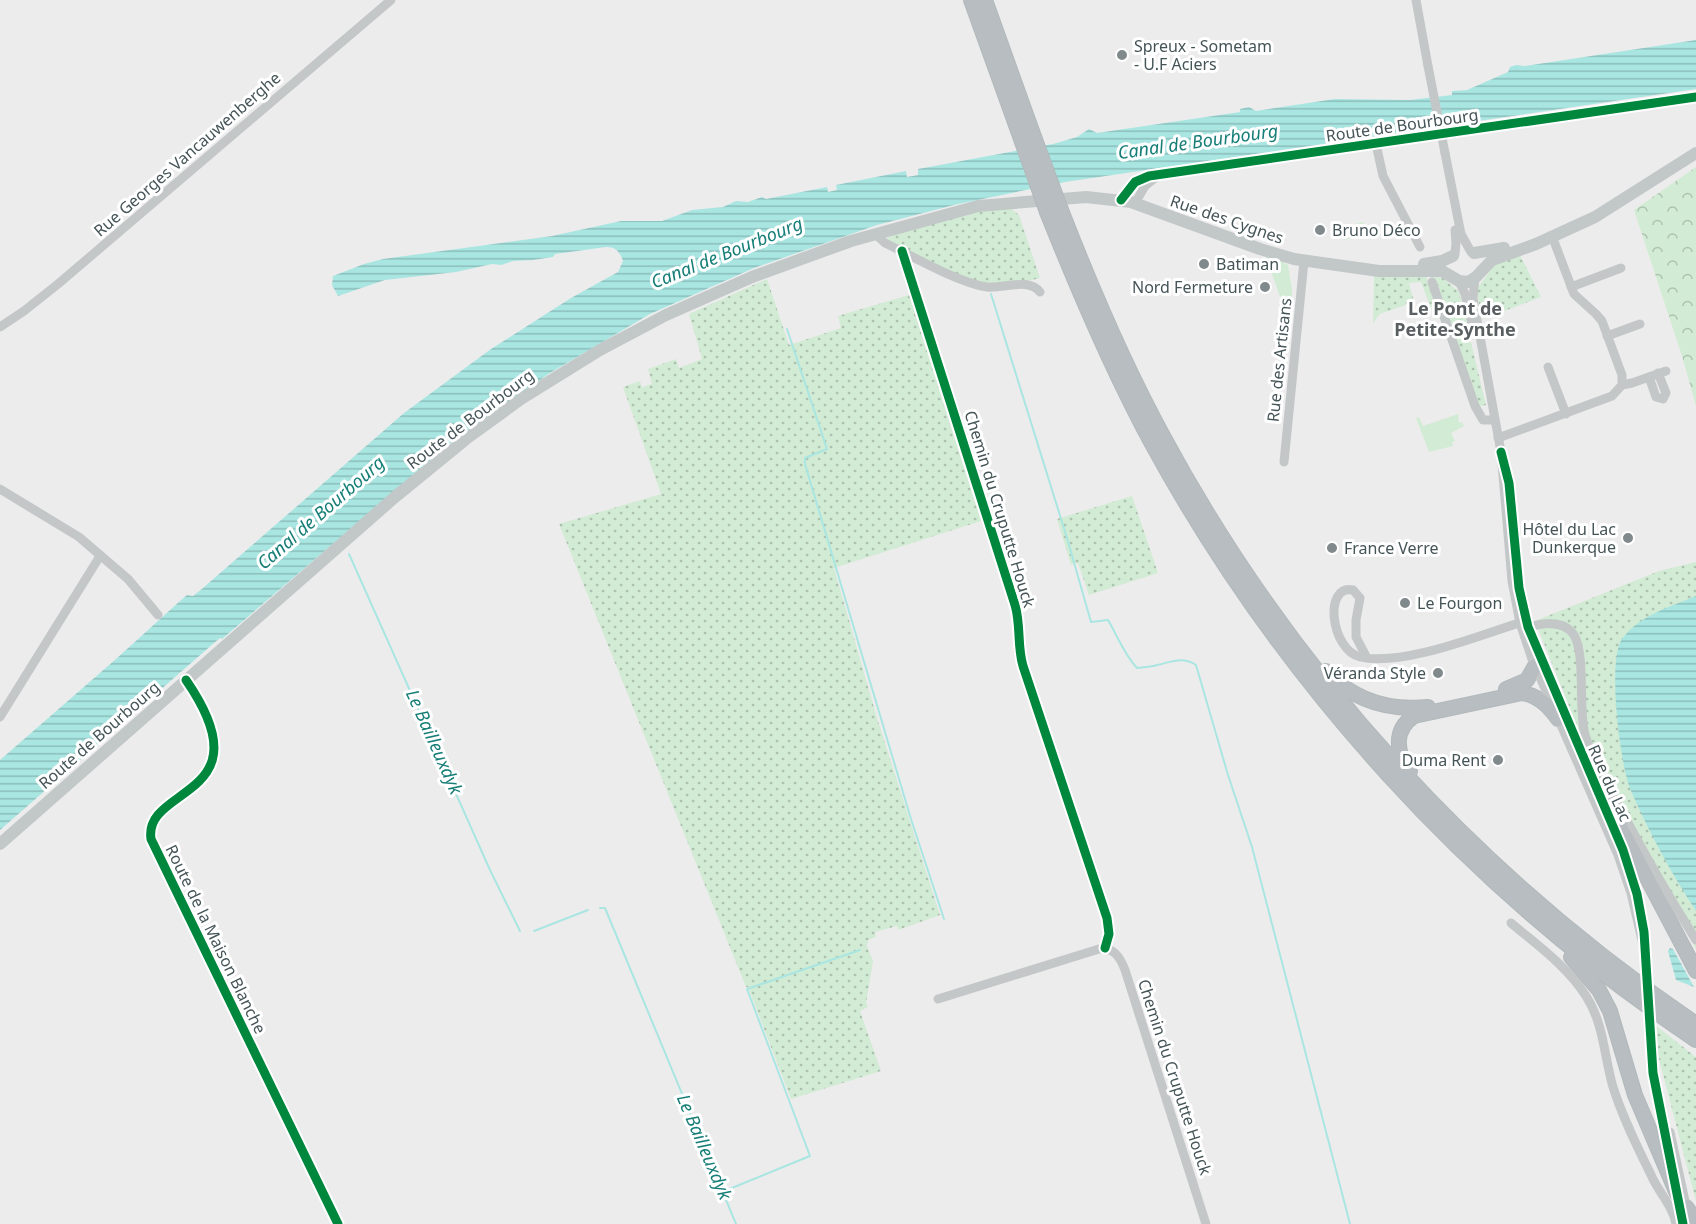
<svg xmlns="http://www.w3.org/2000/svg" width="1696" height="1224" font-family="'Noto Sans',sans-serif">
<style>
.grass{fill:url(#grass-dots)}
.forest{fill:url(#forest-crowns)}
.garden{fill:#d2ebd4}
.water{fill:url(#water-rules)}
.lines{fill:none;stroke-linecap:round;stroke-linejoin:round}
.stream{stroke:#a9e6e2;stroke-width:2}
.highway-casing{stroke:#b2b9bb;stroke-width:16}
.minor{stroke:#c4c7c8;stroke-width:9}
.major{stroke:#c2c7c8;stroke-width:12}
.highway{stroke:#b7bdc0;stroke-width:14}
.highway-bridge-casing{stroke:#b2b9bb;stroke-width:16;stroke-linecap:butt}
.minor-bridge{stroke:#c4c7c8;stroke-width:9}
.highway-bridge{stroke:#b7bdc0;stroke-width:14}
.cycleway-casing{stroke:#fff;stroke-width:13}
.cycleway{stroke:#00873e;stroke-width:9}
.poi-dot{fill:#80898b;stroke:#fff;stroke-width:2}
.labels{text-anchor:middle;stroke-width:6;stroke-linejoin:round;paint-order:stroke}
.poi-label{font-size:16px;fill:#455457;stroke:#fff;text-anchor:start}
.street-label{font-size:16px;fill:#455457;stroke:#fff}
.water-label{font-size:18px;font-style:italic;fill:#167e77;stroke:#fff}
.neighbourhood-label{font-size:18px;font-weight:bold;fill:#595e60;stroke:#fff}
</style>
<defs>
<pattern id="grass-dots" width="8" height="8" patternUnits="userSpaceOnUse" patternTransform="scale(1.5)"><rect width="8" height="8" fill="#d2ebd4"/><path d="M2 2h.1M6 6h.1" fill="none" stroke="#acc1af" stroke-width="1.8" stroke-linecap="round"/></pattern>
<pattern id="forest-crowns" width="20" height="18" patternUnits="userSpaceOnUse" patternTransform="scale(1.5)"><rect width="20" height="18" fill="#d2ebd4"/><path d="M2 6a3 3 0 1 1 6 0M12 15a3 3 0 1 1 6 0" fill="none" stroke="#acc1af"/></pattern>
<pattern id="water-rules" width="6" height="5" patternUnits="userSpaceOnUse" patternTransform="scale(1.5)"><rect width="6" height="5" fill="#a9e6e2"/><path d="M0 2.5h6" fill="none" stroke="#8bbdba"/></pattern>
</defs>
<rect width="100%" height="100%" fill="#edecec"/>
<g class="grass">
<polygon points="1009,207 1019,215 1040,278 1024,282 979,284 888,243 887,238 899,232 979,211"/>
<polygon points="1520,255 1541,297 1483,319 1477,295 1479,286 1496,263"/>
<polygon points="1374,275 1426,276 1439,317 1435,319 1421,282 1409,283 1414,302 1380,314 1373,323"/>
<polygon points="1432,276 1443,278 1459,292 1486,405 1481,406 1478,404"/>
<polygon points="767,279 789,345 841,328 838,316 909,295 981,521 834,568 877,718 940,915 898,930 897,926 875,932 876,937 868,940 867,946 873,961 866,1003 868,1007 860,1011 881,1071 791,1099 748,987 746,987 559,524 661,494 623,387 640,381 642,387 652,384 648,369 676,359 679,368 702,359 689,314"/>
<polygon points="1132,496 1158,573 1089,595 1078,563 1071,565 1057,519"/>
<polygon points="1696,562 1696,949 1589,756 1535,621 1659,571"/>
<polygon points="1655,1025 1696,1057 1696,1201 1659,1059"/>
</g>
<polygon class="forest" points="1696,167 1696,406 1682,356 1634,210"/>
<g class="garden">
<polygon points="1363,222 1366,234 1344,240 1341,228"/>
<polygon points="1266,257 1279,260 1288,265 1292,290 1292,324 1290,325"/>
<polygon points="1458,414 1459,423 1462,422 1464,426 1451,433 1455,441 1452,442 1453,446 1429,452 1416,418 1419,417 1423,426"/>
</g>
<g class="water">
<path d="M1696,40V89L1065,182L958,204L877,225L754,268L650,314L550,373L448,445L243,621L222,639L220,638L214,643L0,830V760L116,659L180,601L187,595L193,596L203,588L404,413L491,349L571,298L618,272L623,261C620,252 616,247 606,247L555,254L553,257L533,260L513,261L501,265L492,264L456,272L385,280L338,296L332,285L333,276L364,264L383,259L552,236L621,221H662L692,210L723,207L736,201L748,202L762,197L766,199L827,187L828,192L837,190L836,185L906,171L907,177L918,175V169L1053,144L1077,137L1089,129L1097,133L1240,112V109L1249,107L1256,111L1335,99L1410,100L1452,95V91L1467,90L1508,72L1510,67L1516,65L1525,66Z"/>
<path d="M1696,596V911C1671,873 1649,832 1631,791C1620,766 1607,660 1622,639C1640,615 1670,607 1696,596Z"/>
<polygon points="1670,948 1673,949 1694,987 1676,980 1668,951"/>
</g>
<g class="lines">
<g class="stream">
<path d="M991,294L1067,538L1091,622L1108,620C1118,637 1124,654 1137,668C1144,667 1151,667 1157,665C1171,662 1183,656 1196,665L1228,775L1252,847L1350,1224"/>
<polyline points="787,329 827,449 805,458 805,464 911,819 944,919"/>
<polyline points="349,554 490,870 520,931"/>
<polyline points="600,908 605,908 736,1224"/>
<polyline points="534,931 588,910"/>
<polyline points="722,1192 810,1156 747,989 860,950"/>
</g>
<g class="highway-casing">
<g id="highway">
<polyline points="971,0 1016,125"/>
<polyline points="985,0 1029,123"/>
<path d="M1061,210C1091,287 1123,363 1163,436C1290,672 1475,874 1696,1024"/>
<path d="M1047,212C1078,290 1111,368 1151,442C1281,681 1470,889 1696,1040"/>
<path d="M1326,671C1354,701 1389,711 1428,707"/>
<polyline points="1506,689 1527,680 1535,666"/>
<polyline points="1585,762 1596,781 1696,971"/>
<path d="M1410,771C1396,753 1393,730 1414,716L1522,693C1538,695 1549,706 1558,719"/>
<polyline points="1571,957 1599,990 1610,1011 1635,1095 1677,1194"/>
<polyline points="1686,1207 1696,1220"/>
</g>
</g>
<g class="minor">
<polyline points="1416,0 1428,66"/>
<polyline points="1376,144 1383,176 1420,247"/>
<polyline points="1445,153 1461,234 1471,252"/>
<polyline points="1121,200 1135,182 1149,176 1696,97"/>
<polyline points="1135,203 1145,186 1156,177"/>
<path d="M875,234L885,243C912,256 959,283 987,287C1004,289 1028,277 1040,292"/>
<path d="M902,251L1015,605C1021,625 1017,646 1023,666L1107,918L1109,934L1105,948"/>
<polyline points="1455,254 1456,243 1455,230"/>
<polyline points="1475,278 1473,298 1501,452 1512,581 1520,623 1532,659 1618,855 1631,893 1645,953"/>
<polyline points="1459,281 1465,294 1472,324"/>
<polyline points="1432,282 1475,406 1483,420 1495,420"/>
<polyline points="1571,287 1621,268"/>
<polyline points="0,327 24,311 58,284 391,0"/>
<polyline points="1607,336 1640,324"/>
<polyline points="1548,367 1566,414"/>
<polyline points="1649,377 1656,397 1663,399 1666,393 1658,373"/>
<polyline points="1622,385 1632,383 1666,371"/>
<polyline points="1498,438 1612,396 1622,385 1622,375 1602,321 1596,314 1574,294 1552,236"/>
<polyline points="1284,462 1304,261"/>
<polyline points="0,489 79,537 128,579 158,615"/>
<path d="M1510,490C1516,528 1514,567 1522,604C1533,658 1564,715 1586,766"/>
<path d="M1524,628C1540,624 1563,618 1574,635C1586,655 1578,710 1585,735C1594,763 1610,791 1625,817C1647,859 1671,900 1696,940"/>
<path d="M1367,658L1356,637V620L1360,598L1353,590C1323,584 1331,650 1360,657C1404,667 1482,634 1525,621"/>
<path d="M186,680C268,799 143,785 151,839L338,1224"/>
<polyline points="0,717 100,556"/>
<polyline points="1611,823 1627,860"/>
<path d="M1511,923C1537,945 1567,966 1586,996C1604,1024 1604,1056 1613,1087C1623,1119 1639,1150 1653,1179C1661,1195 1673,1207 1676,1224"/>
<path d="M938,999L1099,949C1114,947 1120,957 1125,970L1206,1224"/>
<polyline points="1649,1033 1653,1073 1672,1170"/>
<polyline points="1670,1132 1690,1224"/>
<polyline points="1676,1189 1683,1224"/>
</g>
<g class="major">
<polyline points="1474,253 1504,248"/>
<polyline points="1424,264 1442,261 1453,256"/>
<polyline points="0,844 395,497 466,439 521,399 600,350 666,315 752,277 851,241 978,206 1086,197 1131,202 1260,249 1294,259 1379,271 1442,271 1459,281 1468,282 1476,277 1492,260 1536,244 1595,217 1696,153"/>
</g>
<use href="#highway" class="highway"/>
<g class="highway-bridge-casing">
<g id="highway-bridge">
<polyline points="1029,123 1061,210"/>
<polyline points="1016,125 1047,212"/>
</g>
</g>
<g class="minor-bridge">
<polyline points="1428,66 1445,153"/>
<polyline points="1646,962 1649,1033"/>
</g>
<use href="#highway-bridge" class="highway-bridge"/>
<g class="cycleway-casing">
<g id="cycleway">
<polyline points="1121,200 1135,182 1149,176 1696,97"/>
<path d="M902,251L1015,605C1021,625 1017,646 1023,666L1107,918L1109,934L1105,948"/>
<polyline points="1501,452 1509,483 1519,588 1528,627 1623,850 1637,894 1644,932 1653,1073 1683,1224"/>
<path d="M186,680C268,799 143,785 151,839L338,1224"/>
</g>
</g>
<use href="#cycleway" class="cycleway"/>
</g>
<g class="poi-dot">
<circle cx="1122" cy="55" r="6"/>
<circle cx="1320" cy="230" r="6"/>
<circle cx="1204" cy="264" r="6"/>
<circle cx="1265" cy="287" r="6"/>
<circle cx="1628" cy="538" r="6"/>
<circle cx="1332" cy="548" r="6"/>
<circle cx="1405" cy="603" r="6"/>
<circle cx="1438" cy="673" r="6"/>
<circle cx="1498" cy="760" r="6"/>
</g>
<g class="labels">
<g class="poi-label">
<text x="1134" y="52">Spreux - Sometam<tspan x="1134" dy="18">- U.F Aciers</tspan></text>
<text x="1332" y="236">Bruno Déco</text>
<text x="1216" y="270">Batiman</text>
<text x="1253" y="293" text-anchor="end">Nord Fermeture</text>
<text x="1616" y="535" text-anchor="end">Hôtel du Lac<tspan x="1616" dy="18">Dunkerque</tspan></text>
<text x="1344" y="554">France Verre</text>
<text x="1417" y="609">Le Fourgon</text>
<text x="1426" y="679" text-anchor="end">Véranda Style</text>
<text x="1486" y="766" text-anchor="end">Duma Rent</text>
</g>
<g class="street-label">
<text transform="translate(1402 125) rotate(-8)" y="6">Route de Bourbourg</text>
<text transform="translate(187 154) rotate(-41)" y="6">Rue Georges Vancauwenberghe</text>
<text transform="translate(1227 219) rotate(19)" y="6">Rue des Cygnes</text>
<text transform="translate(1279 360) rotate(-84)" y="6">Rue des Artisans</text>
<text transform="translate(470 419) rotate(-37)" y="6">Route de Bourbourg</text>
<text transform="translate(1000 509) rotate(73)" y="6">Chemin du Cruputte Houck</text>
<text transform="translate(99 735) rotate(-41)" y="6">Route de Bourbourg</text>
<text transform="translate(1610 783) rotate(66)" y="6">Rue du Lac</text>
<text transform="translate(216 939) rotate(64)" y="6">Route de la Maison Blanche</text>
<text transform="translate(1175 1077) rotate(72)" y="6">Chemin du Cruputte Houck</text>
</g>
<g class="water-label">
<text transform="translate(1198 142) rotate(-8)" y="6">Canal de Bourbourg</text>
<text transform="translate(727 253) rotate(-22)" y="6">Canal de Bourbourg</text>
<text transform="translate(321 513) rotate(-41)" y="6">Canal de Bourbourg</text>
<text transform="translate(434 742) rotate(66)" y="6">Le Bailleuxdyk</text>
<text transform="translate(704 1147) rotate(67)" y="6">Le Bailleuxdyk</text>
</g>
<g class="neighbourhood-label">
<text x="1455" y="315">Le Pont de<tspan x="1455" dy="21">Petite-Synthe</tspan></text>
</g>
</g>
</svg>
